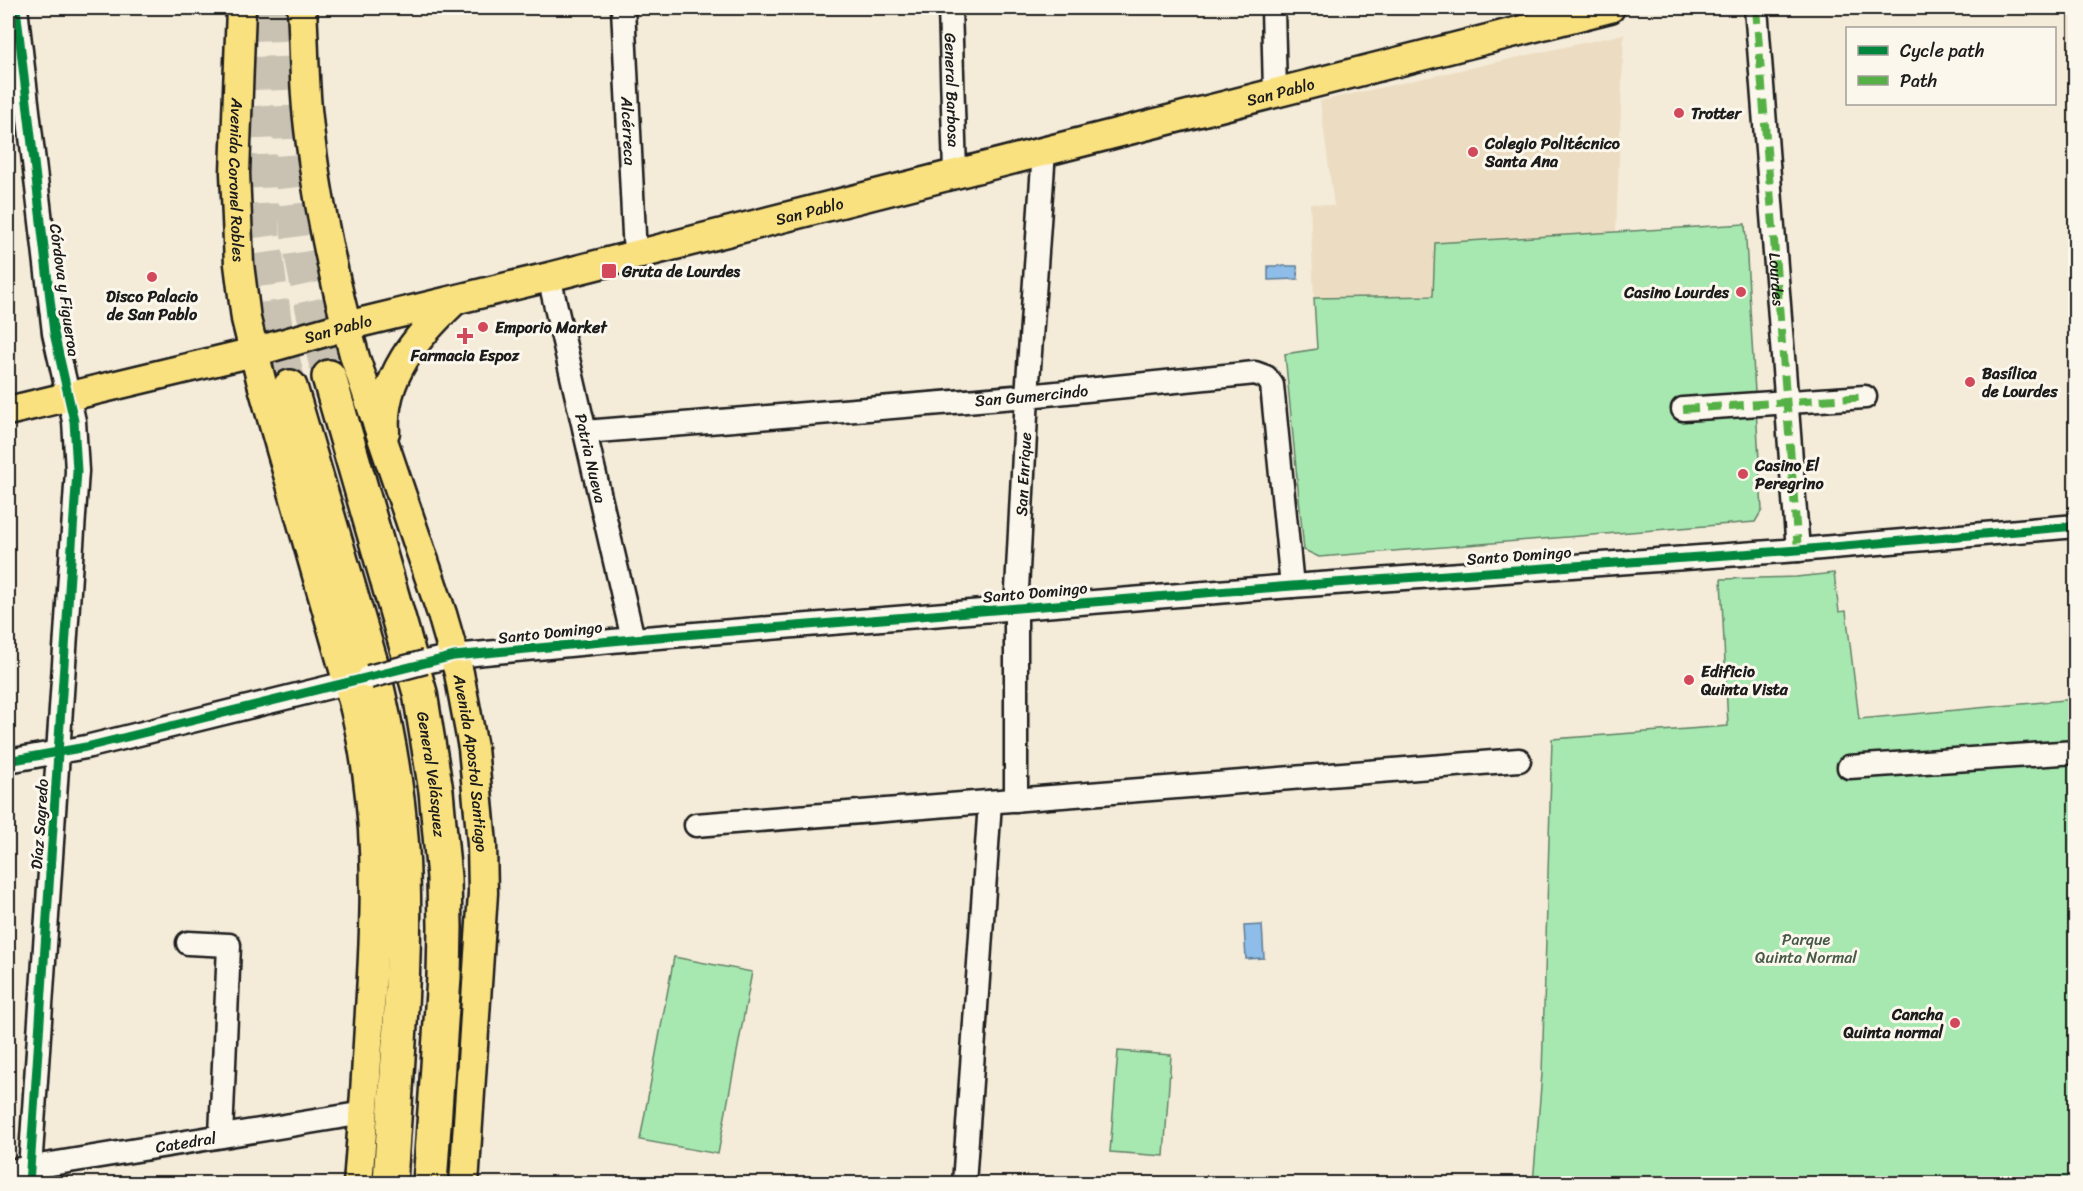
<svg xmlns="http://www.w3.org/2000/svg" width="2083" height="1191" font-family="Sriracha,sans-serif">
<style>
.built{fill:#ecddc2}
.green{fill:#a7e8b1;stroke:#628266;stroke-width:1.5}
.water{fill:#8dbde8;stroke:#607d96;stroke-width:1.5}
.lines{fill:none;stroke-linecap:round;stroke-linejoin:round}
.highway-tunnel{stroke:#c9c2b3;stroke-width:33;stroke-dasharray:33 16;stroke-linecap:butt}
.minor-casing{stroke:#1c1c1c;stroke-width:27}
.major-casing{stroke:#1c1c1c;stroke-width:33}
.highway-casing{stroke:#1c1c1c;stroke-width:38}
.minor{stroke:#fbf7ec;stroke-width:22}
.major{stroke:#fae180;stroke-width:28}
.highway{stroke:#fae180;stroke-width:33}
.minor-bridge-casing{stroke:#1c1c1c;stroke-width:27;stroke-linecap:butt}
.minor-bridge{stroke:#fbf7ec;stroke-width:22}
.quiet{stroke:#55b145;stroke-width:8;stroke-dasharray:15 8;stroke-linecap:butt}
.cycleway-casing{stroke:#fbf7ec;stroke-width:13}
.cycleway{stroke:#00873e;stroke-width:9}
.poi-dot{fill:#d1495b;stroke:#fbf7ec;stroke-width:2}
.labels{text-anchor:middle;stroke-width:6;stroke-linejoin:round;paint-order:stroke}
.street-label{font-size:16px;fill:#1c1c1c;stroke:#fbf7ec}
.poi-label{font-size:16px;font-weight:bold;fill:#1c1c1c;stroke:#fbf7ec;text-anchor:start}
.park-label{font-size:16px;fill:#465949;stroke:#fbf7ec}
</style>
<rect width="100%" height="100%" fill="#f4ebd9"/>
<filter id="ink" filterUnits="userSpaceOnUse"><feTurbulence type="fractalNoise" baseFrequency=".0167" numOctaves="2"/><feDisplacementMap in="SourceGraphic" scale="12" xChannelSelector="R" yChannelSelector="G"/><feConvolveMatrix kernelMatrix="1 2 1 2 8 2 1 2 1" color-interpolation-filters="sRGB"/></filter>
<g filter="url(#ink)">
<polygon class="built" points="1624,34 1616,232 1435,243 1433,296 1314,298 1310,203 1334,206 1320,101"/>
<g class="green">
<polygon points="1745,224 1762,510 1755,522 1319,557 1304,550 1285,354 1317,349 1314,298 1433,296 1435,243"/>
<polygon points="1834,573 1839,612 1846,611 1859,719 2075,699 2075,1183 1533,1184 1542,1074 1552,739 1728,726 1721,579 1796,577"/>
<polygon points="674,957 752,972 718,1154 640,1140"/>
<polygon points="1118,1051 1171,1055 1164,1156 1110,1152"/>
</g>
<g class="water">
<polygon points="1268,266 1297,266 1298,279 1268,280"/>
<polygon points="1262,925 1264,958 1246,959 1244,926"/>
</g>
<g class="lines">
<g class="highway-tunnel">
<polyline points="254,8 263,227 276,328 290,387"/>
<path d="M284,8C287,73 287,140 294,205C300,263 314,320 329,377"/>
</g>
<g class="minor-casing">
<g id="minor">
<polyline points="16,8 54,333 74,421 77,471 29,1184"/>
<path id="s1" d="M623,8L635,255"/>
<path id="s2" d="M950,8L955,173"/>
<polyline points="1273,8 1275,93"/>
<polyline points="1756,8 1798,550"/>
<path id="s3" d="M549,277L633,639"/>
<polyline points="1683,409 1865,397"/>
<path id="s4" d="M585,432L1027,396L1255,373L1266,377L1272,385L1292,586"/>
<polyline points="425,662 454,656 633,639 1292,586 1798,550 2076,526"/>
<polyline points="8,761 86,747 362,679"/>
<polyline points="1849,767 2076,752"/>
<path id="s5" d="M1016,800V609L1027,396L1044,151"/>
<polyline points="696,825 1519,760"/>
<polyline points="188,943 229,945 221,1136"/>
<path id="s6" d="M8,1171L364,1113"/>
<polyline points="964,1184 990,802"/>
</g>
</g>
<g class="major-casing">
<g id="major">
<path id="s7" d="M241,8L235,173L239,264L246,319L261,380L353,701C380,807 377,902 370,1010C367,1068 363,1126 358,1184"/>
<path id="s8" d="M302,8C304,41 304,75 307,109C315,193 333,277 355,358L442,614L459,673L473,748L482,844L483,893L464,1184"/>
<path id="s9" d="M8,411L254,352L346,326L549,277L1610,8"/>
<path d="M385,432C381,377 417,336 454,301"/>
</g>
</g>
<g class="highway-casing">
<g id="highway">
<path id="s10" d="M329,377L420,693L436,791L444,878L445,927L444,977L430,1184"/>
<path d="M290,387L373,670C387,729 398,789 402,850C408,961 396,1073 390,1184"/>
</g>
</g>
<use href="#minor" class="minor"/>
<use href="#major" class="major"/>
<use href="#highway" class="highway"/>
<g class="minor-bridge-casing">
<polyline id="minor-bridge" points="369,677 425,662"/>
</g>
<use href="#minor-bridge" class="minor-bridge"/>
<g class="quiet">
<path id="s11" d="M1756,8L1798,550"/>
<polyline points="1683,409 1865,397"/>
</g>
<g class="cycleway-casing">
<g id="cycleway">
<polyline points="16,8 54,333 74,421 77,471 29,1184"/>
<polyline points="8,761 86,747 454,656 633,639 1292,586 1798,550 2076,526"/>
</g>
</g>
<use href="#cycleway" class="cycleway"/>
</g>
</g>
<g class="poi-dot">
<circle cx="1679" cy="113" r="6"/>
<circle cx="1473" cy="152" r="6"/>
<rect x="601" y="263" width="16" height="16" rx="3"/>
<circle cx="152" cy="277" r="6"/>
<circle cx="1741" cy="292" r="6"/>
<circle cx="483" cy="327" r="6"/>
<path d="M462 327h6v6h6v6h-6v6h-6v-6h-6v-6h6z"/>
<circle cx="1970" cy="382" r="6"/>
<circle cx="1743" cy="474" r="6"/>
<circle cx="1689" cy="680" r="6"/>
<circle cx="1955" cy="1023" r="6"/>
</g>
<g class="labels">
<g class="street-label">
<text dy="6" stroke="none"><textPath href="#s2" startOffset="82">General Barbosa</textPath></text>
<text dy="6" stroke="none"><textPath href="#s9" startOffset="1312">San Pablo</textPath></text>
<text dy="6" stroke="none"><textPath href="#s1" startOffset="123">Alcérreca</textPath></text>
<text dy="6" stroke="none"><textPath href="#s7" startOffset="172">Avenida Coronel Robles</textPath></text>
<text dy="6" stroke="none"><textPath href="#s9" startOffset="826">San Pablo</textPath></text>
<text dy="6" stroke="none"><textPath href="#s11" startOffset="272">Lourdes</textPath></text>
<text transform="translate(65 290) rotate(82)" y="6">Córdova y Figueroa</text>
<text dy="6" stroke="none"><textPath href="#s9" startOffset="340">San Pablo</textPath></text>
<text dy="6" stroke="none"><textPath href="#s4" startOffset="448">San Gumercindo</textPath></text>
<text dy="6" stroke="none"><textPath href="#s3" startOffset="186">Patria Nueva</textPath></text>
<text dy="6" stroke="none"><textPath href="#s5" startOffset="326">San Enrique</textPath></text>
<text transform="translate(1519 555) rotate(-4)" y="6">Santo Domingo</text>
<text transform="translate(1035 592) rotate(-5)" y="6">Santo Domingo</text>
<text transform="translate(550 632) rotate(-6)" y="6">Santo Domingo</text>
<text dy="6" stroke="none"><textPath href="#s8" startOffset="778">Avenida Apostol Santiago</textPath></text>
<text dy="6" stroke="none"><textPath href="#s10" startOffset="411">General Velásquez</textPath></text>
<text transform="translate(39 824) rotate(-86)" y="6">Díaz Sagredo</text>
<text dy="6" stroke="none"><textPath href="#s6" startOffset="180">Catedral</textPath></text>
</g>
<g class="poi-label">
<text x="1691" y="119">Trotter</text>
<text x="1485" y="149">Colegio Politécnico<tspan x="1485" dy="18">Santa Ana</tspan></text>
<text x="622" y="277">Gruta de Lourdes</text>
<text x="1729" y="298" text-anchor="end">Casino Lourdes</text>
<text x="152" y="302" text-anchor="middle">Disco Palacio<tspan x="152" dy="18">de San Pablo</tspan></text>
<text x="495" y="333">Emporio Market</text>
<text x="465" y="361" text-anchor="middle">Farmacia Espoz</text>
<text x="1982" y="379">Basílica<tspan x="1982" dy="18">de Lourdes</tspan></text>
<text x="1755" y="471">Casino El<tspan x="1755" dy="18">Peregrino</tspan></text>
<text x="1701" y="677">Edificio<tspan x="1701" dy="18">Quinta Vista</tspan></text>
<text x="1943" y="1020" text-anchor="end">Cancha<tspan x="1943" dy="18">Quinta normal</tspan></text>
</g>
<g class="park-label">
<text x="1806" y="945">Parque<tspan x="1806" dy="18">Quinta Normal</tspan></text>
</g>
</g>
<rect width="2083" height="1191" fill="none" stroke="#fbf7ec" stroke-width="30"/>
<rect x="15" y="15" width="2053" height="1161" fill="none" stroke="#1c1c1c" stroke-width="2" filter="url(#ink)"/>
<rect x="1846" y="27" width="210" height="78" fill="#fbf7ec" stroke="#a29f99" stroke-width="1.5"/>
<rect x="1858" y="46" width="30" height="9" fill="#00873e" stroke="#a29f99" stroke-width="1.5"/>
<text x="1900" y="57" font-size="18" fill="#1c1c1c">Cycle path</text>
<rect x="1858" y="76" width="30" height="9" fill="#55b145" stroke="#a29f99" stroke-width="1.5"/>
<text x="1900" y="87" font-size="18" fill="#1c1c1c">Path</text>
</svg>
